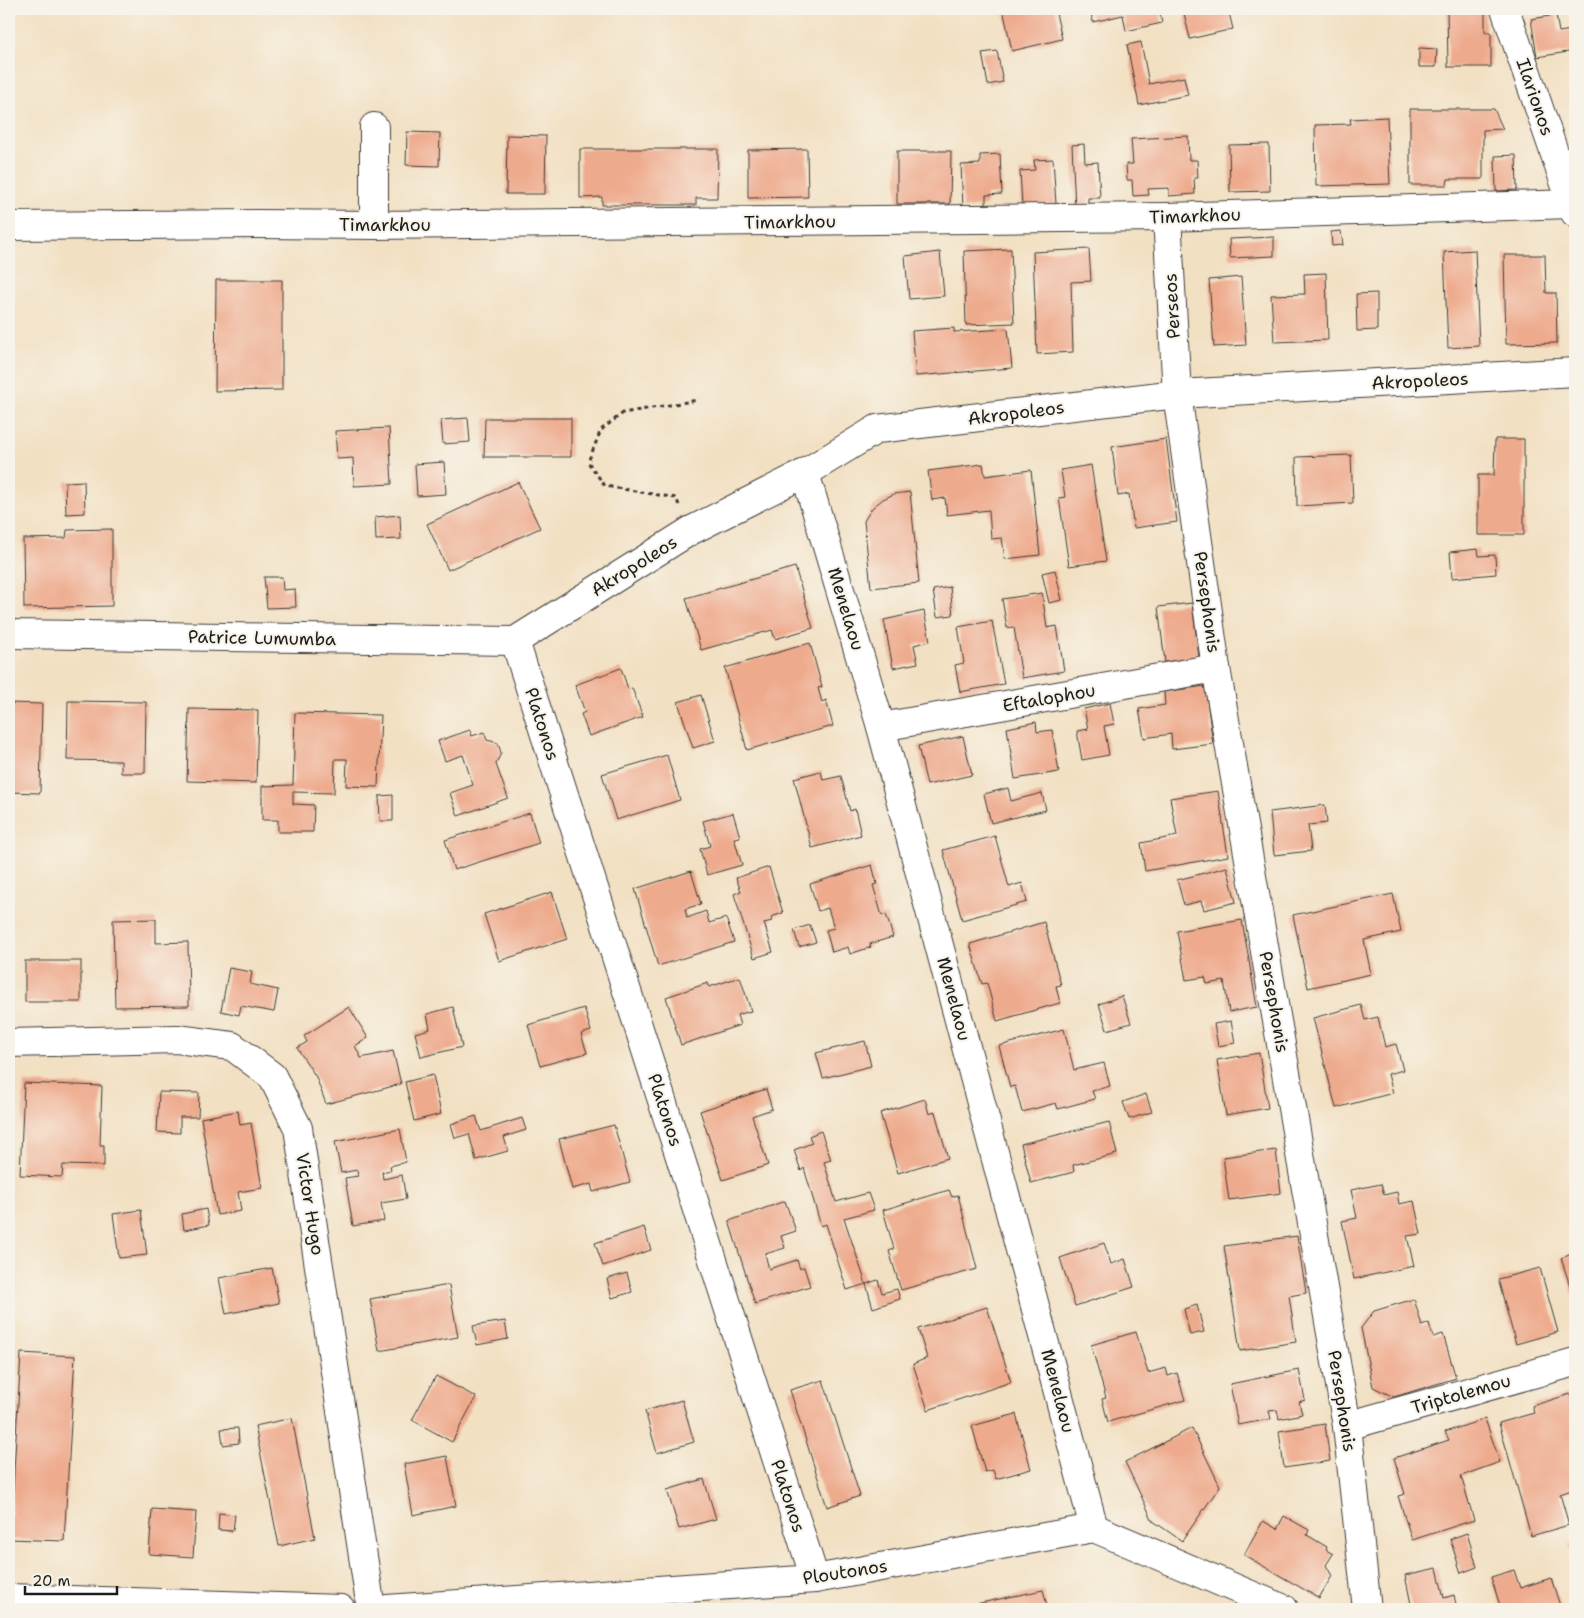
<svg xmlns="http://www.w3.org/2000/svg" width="1584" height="1618" font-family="'Shantell Sans',sans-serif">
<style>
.building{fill:#eeaa8d}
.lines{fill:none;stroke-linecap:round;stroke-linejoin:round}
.minor-casing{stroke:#3c3935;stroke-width:30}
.path{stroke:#3c3935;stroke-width:3;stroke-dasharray:4 4;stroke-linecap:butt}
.minor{stroke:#fff;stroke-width:28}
.labels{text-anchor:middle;stroke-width:4;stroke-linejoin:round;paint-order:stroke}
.street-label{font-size:18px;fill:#1c1c1c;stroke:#f7f3e8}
</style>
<rect width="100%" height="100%" fill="#f7f3e8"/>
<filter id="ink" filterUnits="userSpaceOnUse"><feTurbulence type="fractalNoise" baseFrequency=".02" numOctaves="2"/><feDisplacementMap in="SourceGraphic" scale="10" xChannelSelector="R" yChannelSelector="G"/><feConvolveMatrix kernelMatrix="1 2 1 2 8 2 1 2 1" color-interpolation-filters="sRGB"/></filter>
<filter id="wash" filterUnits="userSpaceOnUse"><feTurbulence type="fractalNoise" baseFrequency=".0096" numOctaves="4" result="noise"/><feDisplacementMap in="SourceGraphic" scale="20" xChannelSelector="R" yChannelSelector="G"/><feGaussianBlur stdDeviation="1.12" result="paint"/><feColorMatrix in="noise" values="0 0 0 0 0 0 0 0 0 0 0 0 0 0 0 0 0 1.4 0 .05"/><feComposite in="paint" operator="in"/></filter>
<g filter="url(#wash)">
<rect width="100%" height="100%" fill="#f2e0c3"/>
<g id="blocks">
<g class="building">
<polygon points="1003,9 1055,9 1062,39 1012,51"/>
<polygon points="1090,9 1159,9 1162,23 1126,31 1123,15 1093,22"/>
<polygon points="1183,9 1228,9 1233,29 1190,39"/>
<polygon points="1447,9 1485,9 1485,32 1491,32 1491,67 1448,67"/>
<polygon points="1556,15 1559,32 1571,30 1574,51 1537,57 1531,19"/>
<polygon points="1141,42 1149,84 1184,77 1188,95 1139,105 1127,45"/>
<polygon points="1419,48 1437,49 1436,67 1419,67"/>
<polygon points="997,51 1003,82 988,85 982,53"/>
<polygon points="1410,109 1494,109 1503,129 1483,130 1483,179 1448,179 1447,185 1410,185"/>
<polygon points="1387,117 1390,184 1316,186 1315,125 1351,124 1350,119"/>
<polygon points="407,132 440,133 439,166 406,165"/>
<polygon points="507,135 546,136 545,194 506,194"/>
<polygon points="1188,136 1189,160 1197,160 1198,178 1194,178 1195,194 1169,196 1169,188 1148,189 1149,195 1133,196 1132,180 1127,180 1126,164 1133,164 1131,139"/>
<polygon points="1084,144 1085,163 1098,162 1100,198 1088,198 1088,207 1075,208 1072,145"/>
<polygon points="1269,144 1270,191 1230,192 1229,145"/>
<polygon points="580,149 718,149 717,198 696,198 696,205 602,205 602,197 580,198"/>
<polygon points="807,149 808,197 748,198 748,150"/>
<polygon points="897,151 951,151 950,204 897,204"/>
<polygon points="1000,154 1002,194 986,195 986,206 963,208 961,165 980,164 980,155"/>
<polygon points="1516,155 1517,190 1496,191 1495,156"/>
<polygon points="1053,159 1056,204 1022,206 1020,171 1035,170 1034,160"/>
<polygon points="1341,231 1343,245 1332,246 1331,232"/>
<polygon points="1274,237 1274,256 1230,258 1229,239"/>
<polygon points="1011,249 1014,323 966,325 964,251"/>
<polygon points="1089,249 1091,281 1071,282 1073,352 1037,354 1033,252"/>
<polygon points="1475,250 1479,346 1448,348 1444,252"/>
<polygon points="940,252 944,296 909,299 905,256"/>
<polygon points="1504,255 1545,255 1546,293 1556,293 1557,343 1506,344"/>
<polygon points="1326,273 1328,340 1274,342 1271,295 1305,294 1304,274"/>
<polygon points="1241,277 1246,345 1214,347 1209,280"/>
<polygon points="216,280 282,280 282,390 215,391"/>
<polygon points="1377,293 1377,330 1357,331 1356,294"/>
<polygon points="954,328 954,332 1008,329 1012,368 916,376 912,331"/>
<polygon points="468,418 470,442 443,444 441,420"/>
<polygon points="485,418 571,418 571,457 484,457"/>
<polygon points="389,428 392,484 354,486 353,458 337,459 335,431"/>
<polygon points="1166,439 1177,522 1134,528 1129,494 1118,496 1112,447"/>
<polygon points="1495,439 1524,439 1524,535 1478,535 1478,475 1494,475"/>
<polygon points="1351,455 1353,503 1297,506 1296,457"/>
<polygon points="444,462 446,494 417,496 415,464"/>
<polygon points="983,464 985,476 1031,470 1040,555 1005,559 1002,538 991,539 989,510 947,515 945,498 932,500 928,471"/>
<polygon points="1091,465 1106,561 1069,566 1059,498 1065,497 1061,470"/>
<polygon points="84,481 85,513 66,514 65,482"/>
<polygon points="518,482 540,528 448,570 427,524"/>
<polygon points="910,492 919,583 871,588 864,521 872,508 883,499 894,494"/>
<polygon points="400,515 401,539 376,540 375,517"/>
<polygon points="112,529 112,606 24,608 23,539 66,538 67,530"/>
<polygon points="1478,549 1479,556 1495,555 1496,574 1452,578 1450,552"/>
<polygon points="795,567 813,628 775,639 772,630 701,650 686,598"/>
<polygon points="1055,570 1062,600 1049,603 1042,573"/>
<polygon points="264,577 282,577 283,590 295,589 296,607 267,608"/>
<polygon points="950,587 953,615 937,617 933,590"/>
<polygon points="1042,593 1047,628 1057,626 1064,671 1022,678 1014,627 1007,628 1002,599"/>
<polygon points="1192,603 1199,657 1165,662 1158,607"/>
<polygon points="924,611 930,641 914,645 918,663 893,668 884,620"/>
<polygon points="992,621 1004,684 960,692 955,665 964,663 958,627"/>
<polygon points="810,643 822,687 818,688 822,702 826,700 833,726 747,750 725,668"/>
<polygon points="621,668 628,689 632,688 643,717 589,736 581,714 585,712 575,685"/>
<polygon points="1205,686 1213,744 1172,749 1171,734 1144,738 1139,709 1165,705 1164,692"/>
<polygon points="701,695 715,741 693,748 678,702"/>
<polygon points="68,701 146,702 145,773 121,773 121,761 67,760"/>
<polygon points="9,703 42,704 40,793 9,792"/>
<polygon points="1110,703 1114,724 1104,726 1109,755 1082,760 1077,731 1088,729 1084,709"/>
<polygon points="189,709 258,710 256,783 187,781"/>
<polygon points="295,713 381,715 378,787 346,786 347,759 335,759 334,793 293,792 293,804 314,805 313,832 278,832 278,820 262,820 262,786 293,785"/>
<polygon points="1036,722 1037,732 1052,730 1059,772 1015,779 1007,728"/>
<polygon points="470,730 472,736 484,732 487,740 498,743 501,753 496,764 508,798 458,816 450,793 473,785 463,755 445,761 438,741"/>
<polygon points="963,736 972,775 927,785 918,746"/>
<polygon points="667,755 680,800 616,820 602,774"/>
<polygon points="821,771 823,780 841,776 850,811 855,809 861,835 812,848 794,778"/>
<polygon points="1008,788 1011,801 1042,793 1046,810 991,823 984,794"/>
<polygon points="1218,791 1228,856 1145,871 1141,843 1177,836 1170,798"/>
<polygon points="393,795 393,821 380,821 379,796"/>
<polygon points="1325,805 1327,823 1308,825 1311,851 1274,855 1270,812"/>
<polygon points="530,813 539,843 454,870 445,840"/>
<polygon points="733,813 740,837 734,838 742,865 707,875 700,849 710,846 703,821"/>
<polygon points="995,836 1009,887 1022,883 1027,902 962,920 943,850"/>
<polygon points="872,865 877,884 873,885 882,916 886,914 893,937 870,944 871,947 850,954 848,947 832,952 826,930 834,928 828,908 818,911 810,884"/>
<polygon points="769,867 783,913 771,917 772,921 764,923 773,952 754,958 734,894 741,891 736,878"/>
<polygon points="1227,867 1236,902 1204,910 1201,901 1184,905 1177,880"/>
<polygon points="691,871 701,904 685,909 687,918 706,911 709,923 726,918 734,942 658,966 635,889"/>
<polygon points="552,892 567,939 499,961 484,914"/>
<polygon points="1393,894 1401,932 1364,940 1371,974 1308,988 1293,915"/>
<polygon points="156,919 156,943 188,942 189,1006 115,1007 113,920"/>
<polygon points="1242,920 1257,1007 1229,1012 1224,981 1207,984 1205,977 1186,980 1177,931"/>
<polygon points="1044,922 1061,985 1056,986 1060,1003 997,1021 987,983 982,984 970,944"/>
<polygon points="810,925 816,942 799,947 794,930"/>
<rect x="25" y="961" width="56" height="41"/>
<polygon points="229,968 252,972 250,984 278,990 274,1012 241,1006 239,1015 221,1011"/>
<polygon points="740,977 751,1011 737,1015 740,1025 681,1045 666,997 708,983 709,987"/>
<polygon points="1122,996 1131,1023 1107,1030 1099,1004"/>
<polygon points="1361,1005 1365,1020 1378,1017 1385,1047 1396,1044 1403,1070 1388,1074 1393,1093 1336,1108 1313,1018"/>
<polygon points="349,1007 368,1038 355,1046 361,1058 393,1051 401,1084 326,1104 316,1077 297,1048 307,1042 304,1036"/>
<polygon points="453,1007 462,1047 421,1057 415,1033 430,1029 427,1014"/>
<polygon points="584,1008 591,1031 581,1034 587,1053 540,1066 528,1025"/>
<polygon points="1231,1021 1235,1043 1218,1046 1214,1024"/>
<polygon points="1064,1029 1074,1070 1104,1063 1110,1086 1092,1091 1095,1099 1058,1109 1056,1103 1022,1112 1015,1086 1010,1087 999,1046"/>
<polygon points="865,1041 871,1066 823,1078 816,1053"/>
<polygon points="1259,1053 1268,1108 1226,1115 1217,1060"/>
<polygon points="433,1075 441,1114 414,1121 405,1082"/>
<polygon points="24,1083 102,1086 100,1145 104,1145 104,1166 63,1165 62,1177 20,1175"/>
<polygon points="766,1089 772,1109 752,1116 768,1165 723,1180 700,1111"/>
<polygon points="159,1092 199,1093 198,1117 180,1117 180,1133 157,1132"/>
<polygon points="1146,1094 1152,1112 1129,1119 1123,1102"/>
<polygon points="925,1099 929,1114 935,1112 948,1158 898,1173 880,1113"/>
<polygon points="238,1111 240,1125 251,1123 262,1188 238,1192 241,1211 217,1215 201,1118"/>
<polygon points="476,1116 481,1131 522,1118 526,1130 504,1137 508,1151 476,1160 469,1134 455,1138 451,1124"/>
<polygon points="1109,1122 1117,1154 1073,1165 1074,1172 1031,1183 1021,1144"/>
<polygon points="614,1125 630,1182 593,1192 591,1184 572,1189 559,1139"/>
<polygon points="400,1129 406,1162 390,1166 391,1170 382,1172 383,1179 402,1175 406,1199 381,1203 384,1221 353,1226 345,1178 358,1176 357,1170 341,1173 335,1142"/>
<polygon points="821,1131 831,1160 824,1162 836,1202 868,1193 874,1210 844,1218 866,1284 847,1290 826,1224 821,1226 804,1168 801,1171 794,1150 812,1143 809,1136"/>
<polygon points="1276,1150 1281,1193 1229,1200 1223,1157"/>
<polygon points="1381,1184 1384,1195 1397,1192 1399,1204 1414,1201 1421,1234 1407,1236 1414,1266 1354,1279 1342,1221 1357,1218 1351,1190"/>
<polygon points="949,1190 952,1197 958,1195 977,1269 901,1290 889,1251 894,1249 883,1210"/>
<polygon points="785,1201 796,1231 781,1236 785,1248 765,1254 769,1269 797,1260 800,1269 804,1267 810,1286 755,1304 729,1221"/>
<polygon points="206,1209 209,1225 184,1230 182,1214"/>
<polygon points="141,1210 147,1255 119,1258 113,1214"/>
<polygon points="644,1227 651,1250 603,1266 595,1243"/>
<polygon points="1297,1236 1306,1293 1289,1296 1296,1342 1240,1351 1224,1246"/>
<polygon points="1104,1243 1111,1264 1125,1259 1134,1287 1075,1306 1060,1258"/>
<polygon points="1575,1253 1575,1301 1561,1258"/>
<polygon points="272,1268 279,1303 226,1314 219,1278"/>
<polygon points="1540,1268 1558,1332 1516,1344 1498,1279"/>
<polygon points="627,1273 632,1292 612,1298 607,1279"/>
<polygon points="878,1280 882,1293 897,1289 900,1299 873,1308 866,1284"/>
<polygon points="449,1285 458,1337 379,1351 370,1299"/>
<polygon points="1414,1299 1422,1326 1429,1323 1433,1337 1443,1334 1456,1378 1394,1397 1373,1387 1361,1328 1374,1311"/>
<polygon points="1197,1305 1204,1332 1190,1335 1184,1309"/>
<polygon points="987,1307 1011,1382 928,1410 913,1364 927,1358 918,1329"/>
<polygon points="505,1321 508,1339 477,1345 473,1326"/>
<polygon points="1136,1332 1148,1373 1166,1368 1168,1376 1177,1373 1185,1400 1108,1422 1102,1399 1106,1398 1091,1345"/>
<polygon points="21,1353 75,1356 64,1541 10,1539"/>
<polygon points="1299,1370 1305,1400 1299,1402 1302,1414 1279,1419 1277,1410 1269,1411 1271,1419 1238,1425 1230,1384"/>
<polygon points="436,1376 476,1397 452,1442 412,1420"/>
<polygon points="823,1380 860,1496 827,1507 790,1390"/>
<polygon points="1570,1394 1575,1409 1575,1489 1560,1494 1569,1525 1531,1536 1499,1423 1534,1413 1532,1406"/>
<polygon points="682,1400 694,1442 657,1453 645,1411"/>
<polygon points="1016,1414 1031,1469 996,1479 993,1470 985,1472 972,1426"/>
<polygon points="292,1418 315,1538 279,1546 255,1426"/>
<polygon points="1485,1419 1500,1462 1461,1476 1474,1520 1412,1540 1398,1496 1405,1494 1394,1458 1449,1440 1445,1432"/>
<polygon points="1325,1424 1330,1461 1284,1468 1279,1431"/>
<polygon points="238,1428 239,1443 223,1445 221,1429"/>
<polygon points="1192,1428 1220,1486 1182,1541 1153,1521 1125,1462"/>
<polygon points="447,1456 456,1506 413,1515 404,1464"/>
<polygon points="704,1479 716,1519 679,1529 667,1490"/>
<polygon points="152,1509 196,1512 193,1557 149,1554"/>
<polygon points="219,1513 235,1515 233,1531 218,1530"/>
<polygon points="1284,1516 1309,1530 1307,1535 1327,1547 1326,1550 1333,1554 1326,1565 1332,1576 1319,1598 1244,1555 1263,1521 1277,1529"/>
<polygon points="1467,1533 1477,1567 1461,1573 1450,1539"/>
<polygon points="1575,1542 1575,1559 1569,1546"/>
<polygon points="1437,1568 1444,1598 1454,1595 1457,1609 1412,1609 1405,1575"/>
<polygon points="1514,1570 1520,1588 1551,1578 1561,1609 1501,1609 1491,1577"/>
<polygon points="1043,1590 1048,1609 966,1609 966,1606"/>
</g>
</g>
</g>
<g filter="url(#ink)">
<use href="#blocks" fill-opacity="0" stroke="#3c3935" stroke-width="1"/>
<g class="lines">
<g class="minor-casing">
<g id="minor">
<polyline points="1505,9 1575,213"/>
<polyline points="1167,217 1177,394 1216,668 1347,1426 1367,1609"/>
<polyline points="374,225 374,127"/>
<polyline points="9,226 258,224 374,225 1167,217 1571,204"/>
<polyline points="805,473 881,727 1094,1528"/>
<polyline points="9,634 515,641"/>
<polyline points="515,641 690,531 805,473 877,429 1177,394 1575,372"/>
<polyline points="515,641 815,1579"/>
<polyline points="881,727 1216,668"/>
<polyline points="9,1043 177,1039 232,1046 272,1076 298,1128 371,1609"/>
<polyline points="1347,1426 1575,1362"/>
<polyline points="9,1598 341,1609"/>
<polyline points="387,1609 815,1579 1094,1528 1284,1609"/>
</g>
</g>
<polyline class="path" points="679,505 676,498 605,486 588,462 601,430 623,413 698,400"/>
<use href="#minor" class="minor"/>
</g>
</g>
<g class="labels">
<g class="street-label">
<text transform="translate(1535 97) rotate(71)" y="6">Ilarionos</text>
<text transform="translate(1195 216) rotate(-2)" y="6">Timarkhou</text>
<text transform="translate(790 222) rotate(-1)" y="6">Timarkhou</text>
<text x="385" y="231">Timarkhou</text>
<text transform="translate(1172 306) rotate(-93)" y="6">Perseos</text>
<text transform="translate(1420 381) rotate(-3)" y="6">Akropoleos</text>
<text transform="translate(1016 413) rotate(-7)" y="6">Akropoleos</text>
<text transform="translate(634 566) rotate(-32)" y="6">Akropoleos</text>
<text transform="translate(1207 602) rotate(82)" y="6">Persephonis</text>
<text transform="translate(846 609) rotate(73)" y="6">Menelaou</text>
<text transform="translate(262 638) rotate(1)" y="6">Patrice Lumumba</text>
<text transform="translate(1049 698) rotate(-10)" y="6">Eftalophou</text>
<text transform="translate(542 724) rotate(72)" y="6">Platonos</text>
<text transform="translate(954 999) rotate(75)" y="6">Menelaou</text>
<text transform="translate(1274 1002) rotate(80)" y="6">Persephonis</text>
<text transform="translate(665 1110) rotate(72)" y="6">Platonos</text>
<text transform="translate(310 1204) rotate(81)" y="6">Victor Hugo</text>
<text transform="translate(1058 1391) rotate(75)" y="6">Menelaou</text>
<text transform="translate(1461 1394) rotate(-16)" y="6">Triptolemou</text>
<text transform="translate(1342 1401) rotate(81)" y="6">Persephonis</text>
<text transform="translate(788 1496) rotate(72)" y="6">Platonos</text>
<text transform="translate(845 1572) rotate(-9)" y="6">Ploutonos</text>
</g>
</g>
<rect width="1584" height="1618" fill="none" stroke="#f7f3e8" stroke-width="30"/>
<path d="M25 1586v8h92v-8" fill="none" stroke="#1c1c1c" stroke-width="2.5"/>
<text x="32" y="1586" font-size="15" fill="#1c1c1c" stroke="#f7f3e8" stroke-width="4" paint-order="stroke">20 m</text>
</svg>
